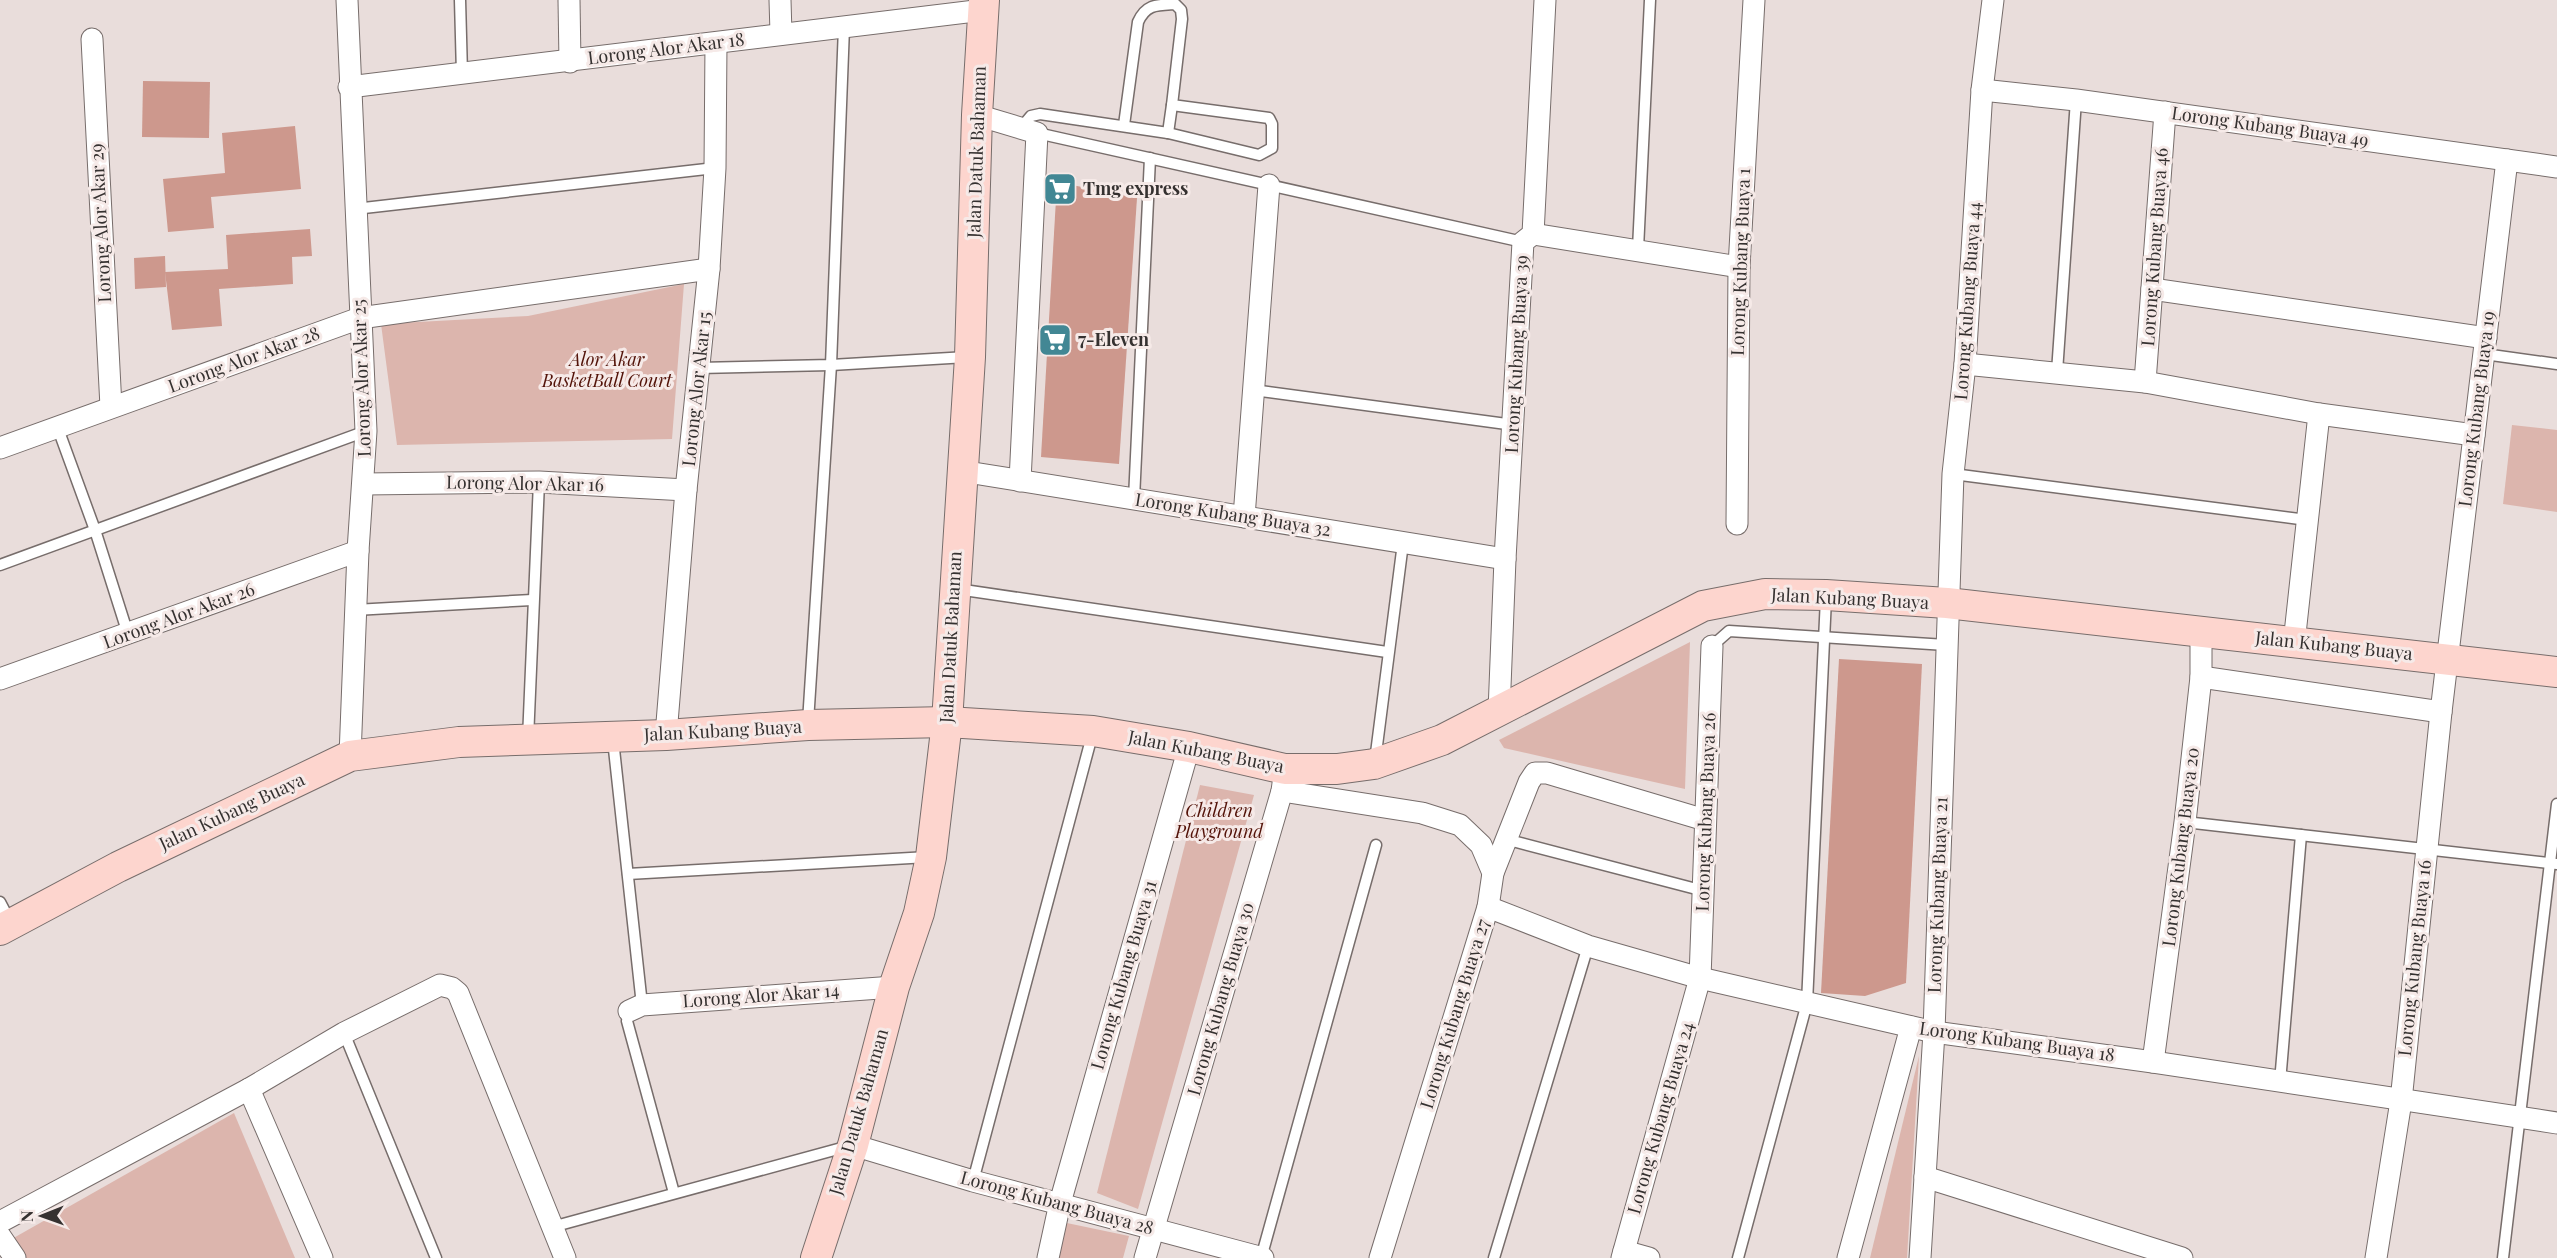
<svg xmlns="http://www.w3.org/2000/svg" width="2557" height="1258" font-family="'Playfair Display',serif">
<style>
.green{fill:#dcb5ad}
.building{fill:#cd988d}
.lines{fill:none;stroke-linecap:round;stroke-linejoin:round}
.lane-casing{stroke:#776d6b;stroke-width:13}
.street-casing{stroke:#776d6b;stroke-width:23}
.secondary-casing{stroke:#776d6b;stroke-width:32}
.lane{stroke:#fff;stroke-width:10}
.street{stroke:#fff;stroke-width:21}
.secondary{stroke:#fdd5ce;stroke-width:30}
.labels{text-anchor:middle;stroke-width:6;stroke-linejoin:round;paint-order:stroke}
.street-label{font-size:18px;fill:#353130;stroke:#f6eae8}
.poi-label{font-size:18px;font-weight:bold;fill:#353130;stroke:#f6eae8;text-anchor:start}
.park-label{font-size:18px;font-style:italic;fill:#531309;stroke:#f6eae8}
</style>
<rect width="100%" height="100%" fill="#e9dddb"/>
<g class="green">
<polygon points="684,284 672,439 397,445 381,324 528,316"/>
<polygon points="2512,425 2557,430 2557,512 2503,504"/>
<polygon points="1690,642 1685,789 1504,748 1499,740"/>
<polygon points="1200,785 1254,795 1138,1209 1097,1193"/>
<polygon points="1919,1056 1907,1258 1870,1258"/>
<polygon points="234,1113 295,1258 22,1258 10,1240"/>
<polygon points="1062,1222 1129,1236 1123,1258 1057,1258"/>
</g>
<g class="building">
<polygon points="143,81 210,82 209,138 142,137"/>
<polygon points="295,126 301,189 211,197 214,228 168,232 163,179 225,173 222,133"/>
<polygon points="1057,182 1137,198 1119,464 1041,457"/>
<polygon points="310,229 312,256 292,257 293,284 219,289 222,326 172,330 165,272 228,269 226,235"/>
<polygon points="165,256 166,287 135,289 134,258"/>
<polygon points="1839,659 1922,664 1906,983 1865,996 1821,993"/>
</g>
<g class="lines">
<g class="lane-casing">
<g id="lane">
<polyline points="460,0 462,74"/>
<path d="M1021,128L1031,116L1040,114L1168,133L1259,155L1272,148V124L1269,118L1172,105L1182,19L1181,10L1175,4C1157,5 1146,4 1138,22L1124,125"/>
<polyline points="1037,133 1523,242"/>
<polyline points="1168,133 1172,105"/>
<polyline points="355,209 715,168"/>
<polyline points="1638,249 1650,0"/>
<polyline points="2484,354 2557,364"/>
<polyline points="699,368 831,365 967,357"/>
<polyline points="2057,372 2076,100"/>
<polyline points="1253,390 1514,425"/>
<polyline points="57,426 95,530 128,634"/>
<polyline points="1953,474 2307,520"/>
<polyline points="1134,499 1150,158"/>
<polyline points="0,565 366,431"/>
<polyline points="957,589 1387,652"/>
<polyline points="355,610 532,600"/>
<polyline points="1712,646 1729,631 1946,645"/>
<polyline points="808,722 831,365 844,27"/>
<polyline points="528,739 539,482"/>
<polyline points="613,740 642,1005"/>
<polyline points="1375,761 1403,543"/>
<polyline points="2185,822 2557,864"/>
<polyline points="1505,839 1704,891"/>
<polyline points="628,874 928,857"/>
<polyline points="0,902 10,921"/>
<polyline points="629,1011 627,1021 674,1193"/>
<polyline points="344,1033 436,1258"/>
<polyline points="2280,1082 2301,835"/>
<polyline points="973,1181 1093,732"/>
<polyline points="552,1227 849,1146"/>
<polyline points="1261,1258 1376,845"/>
<polyline points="1494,1258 1588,946"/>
<polyline points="1738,1258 1807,1003 1826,598"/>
<polyline points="2503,1258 2557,804"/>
</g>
</g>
<g class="street-casing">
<g id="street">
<polyline points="347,0 366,431 358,551 350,756"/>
<polyline points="569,0 570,62"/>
<polyline points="780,0 781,34"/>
<polyline points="92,39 111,407"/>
<polyline points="349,87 983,10"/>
<polyline points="1982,90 2076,100 2557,167"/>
<polyline points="977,115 1037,133 1020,481"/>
<polyline points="1533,234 1739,267"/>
<polyline points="2152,289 2486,338"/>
<polyline points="1965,364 2145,382 2319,414 2474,435"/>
<polyline points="2145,382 2165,112"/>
<polyline points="0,448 360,318 709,269"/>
<polyline points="961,471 1505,559"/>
<polyline points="364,484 539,482 686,490"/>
<polyline points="1244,517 1269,185"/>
<polyline points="1737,524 1739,267 1754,0"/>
<polyline points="2294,643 2319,414"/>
<polyline points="2201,677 2441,712"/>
<polyline points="0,679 358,551"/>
<polyline points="1499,712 1505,559 1523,242 1533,234 1545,0"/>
<polyline points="666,735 686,490 709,269 715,168 716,43"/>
<polyline points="1282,791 1422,813 1460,825 1481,845 1493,873"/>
<polyline points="1488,907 1588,946 1700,978 1934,1032 2153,1062 2557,1123"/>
<polyline points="629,1011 642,1005 894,987"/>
<polyline points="2153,1062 2185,822 2201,677 2201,633"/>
<polyline points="249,1089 322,1258"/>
<polyline points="853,1145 973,1181 1263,1258"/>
<polyline points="1925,1177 2182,1258"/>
<polyline points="0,1222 249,1089 344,1033 440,985 452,988 458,993 565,1258"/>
<polyline points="0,1236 15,1258"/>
<polyline points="1624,1251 1649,1258"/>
<polyline points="1048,1258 1060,1203 1189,747"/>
<polyline points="1145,1258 1282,791 1285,769"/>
<polyline points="1380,1258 1488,907 1493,873 1529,782 1535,773 1547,773 1705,820"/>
<polyline points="1622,1258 1700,978 1712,646"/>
<polyline points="1848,1258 1911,1027"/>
<polyline points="1920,1258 1934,1032 1953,474 1965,364 1982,90 1993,0"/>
<polyline points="2376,1258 2401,1101 2441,712 2507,160"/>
</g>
</g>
<g class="secondary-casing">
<g id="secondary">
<polyline points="0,930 118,867 350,756 459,742 666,735 808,725 947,722 1093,731 1189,747 1285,769 1337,769 1374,764 1442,740 1703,606 1765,594 1826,595 1947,603 2557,672"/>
<polyline points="816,1258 853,1145 894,987 919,913 931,857 947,722 970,357 977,115 984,0"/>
</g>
</g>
<use href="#lane" class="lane"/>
<use href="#street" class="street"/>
<use href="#secondary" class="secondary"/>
</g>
<defs>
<g id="supermarket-square" transform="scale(1.725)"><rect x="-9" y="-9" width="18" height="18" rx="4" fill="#428794" stroke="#f6eae8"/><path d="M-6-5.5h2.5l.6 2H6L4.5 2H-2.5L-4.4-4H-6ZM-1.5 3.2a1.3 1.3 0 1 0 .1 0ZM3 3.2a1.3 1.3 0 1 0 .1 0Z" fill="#fff"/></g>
</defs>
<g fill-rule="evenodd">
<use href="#supermarket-square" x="1060" y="189"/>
<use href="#supermarket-square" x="1055" y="340"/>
</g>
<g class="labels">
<g class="street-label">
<text transform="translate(666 49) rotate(-7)" y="6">Lorong Alor Akar 18</text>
<text transform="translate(2270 127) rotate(8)" y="6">Lorong Kubang Buaya 49</text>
<text transform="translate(977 152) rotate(-88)" y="6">Jalan Datuk Bahaman</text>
<text transform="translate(101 223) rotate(-93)" y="6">Lorong Alor Akar 29</text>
<text transform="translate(2155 247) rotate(-86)" y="6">Lorong Kubang Buaya 46</text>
<text transform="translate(1741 262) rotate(-88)" y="6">Lorong Kubang Buaya 1</text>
<text transform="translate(1968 301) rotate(-86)" y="6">Lorong Kubang Buaya 44</text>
<text transform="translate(1517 354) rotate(-87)" y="6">Lorong Kubang Buaya 39</text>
<text transform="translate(244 360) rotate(-20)" y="6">Lorong Alor Akar 28</text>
<text transform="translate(362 378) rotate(-92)" y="6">Lorong Alor Akar 25</text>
<text transform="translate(697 389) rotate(-84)" y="6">Lorong Alor Akar 15</text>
<text transform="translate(2477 409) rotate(-83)" y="6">Lorong Kubang Buaya 19</text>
<text transform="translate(525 484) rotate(1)" y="6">Lorong Alor Akar 16</text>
<text transform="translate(1233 515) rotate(9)" y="6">Lorong Kubang Buaya 32</text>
<text transform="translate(1850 599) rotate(3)" y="6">Jalan Kubang Buaya</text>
<text transform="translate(179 616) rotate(-20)" y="6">Lorong Alor Akar 26</text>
<text transform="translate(951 637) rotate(-87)" y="6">Jalan Datuk Bahaman</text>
<text transform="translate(2334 646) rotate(6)" y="6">Jalan Kubang Buaya</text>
<text transform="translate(723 731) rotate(-3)" y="6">Jalan Kubang Buaya</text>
<text transform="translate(1206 752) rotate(11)" y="6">Jalan Kubang Buaya</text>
<text transform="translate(232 812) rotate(-25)" y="6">Jalan Kubang Buaya</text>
<text transform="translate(1706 812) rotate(-88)" y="6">Lorong Kubang Buaya 26</text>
<text transform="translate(2181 847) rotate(-83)" y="6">Lorong Kubang Buaya 20</text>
<text transform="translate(1938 895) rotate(-88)" y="6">Lorong Kubang Buaya 21</text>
<text transform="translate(2415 958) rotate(-84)" y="6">Lorong Kubang Buaya 16</text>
<text transform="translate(1124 975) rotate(-74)" y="6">Lorong Kubang Buaya 31</text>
<text transform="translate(761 996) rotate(-4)" y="6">Lorong Alor Akar 14</text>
<text transform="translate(1221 999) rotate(-74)" y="6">Lorong Kubang Buaya 30</text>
<text transform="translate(1455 1014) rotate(-73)" y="6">Lorong Kubang Buaya 27</text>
<text transform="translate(2017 1042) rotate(8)" y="6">Lorong Kubang Buaya 18</text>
<text transform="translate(859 1112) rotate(-74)" y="6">Jalan Datuk Bahaman</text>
<text transform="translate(1661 1118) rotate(-74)" y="6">Lorong Kubang Buaya 24</text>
<text transform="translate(1057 1203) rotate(15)" y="6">Lorong Kubang Buaya 28</text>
</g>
<g class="poi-label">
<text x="1083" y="195">Tmg express</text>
<text x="1078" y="346">7-Eleven</text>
</g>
<g class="park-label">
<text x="607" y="366">Alor Akar<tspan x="607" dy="21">BasketBall Court</tspan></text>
<text x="1219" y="817">Children<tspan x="1219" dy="21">Playground</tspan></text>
</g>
</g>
<g transform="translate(42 1216) rotate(269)" stroke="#f6eae8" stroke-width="4.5" paint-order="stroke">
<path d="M0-4.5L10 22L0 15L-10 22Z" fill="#353130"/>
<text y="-9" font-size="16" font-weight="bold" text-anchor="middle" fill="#353130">N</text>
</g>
</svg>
